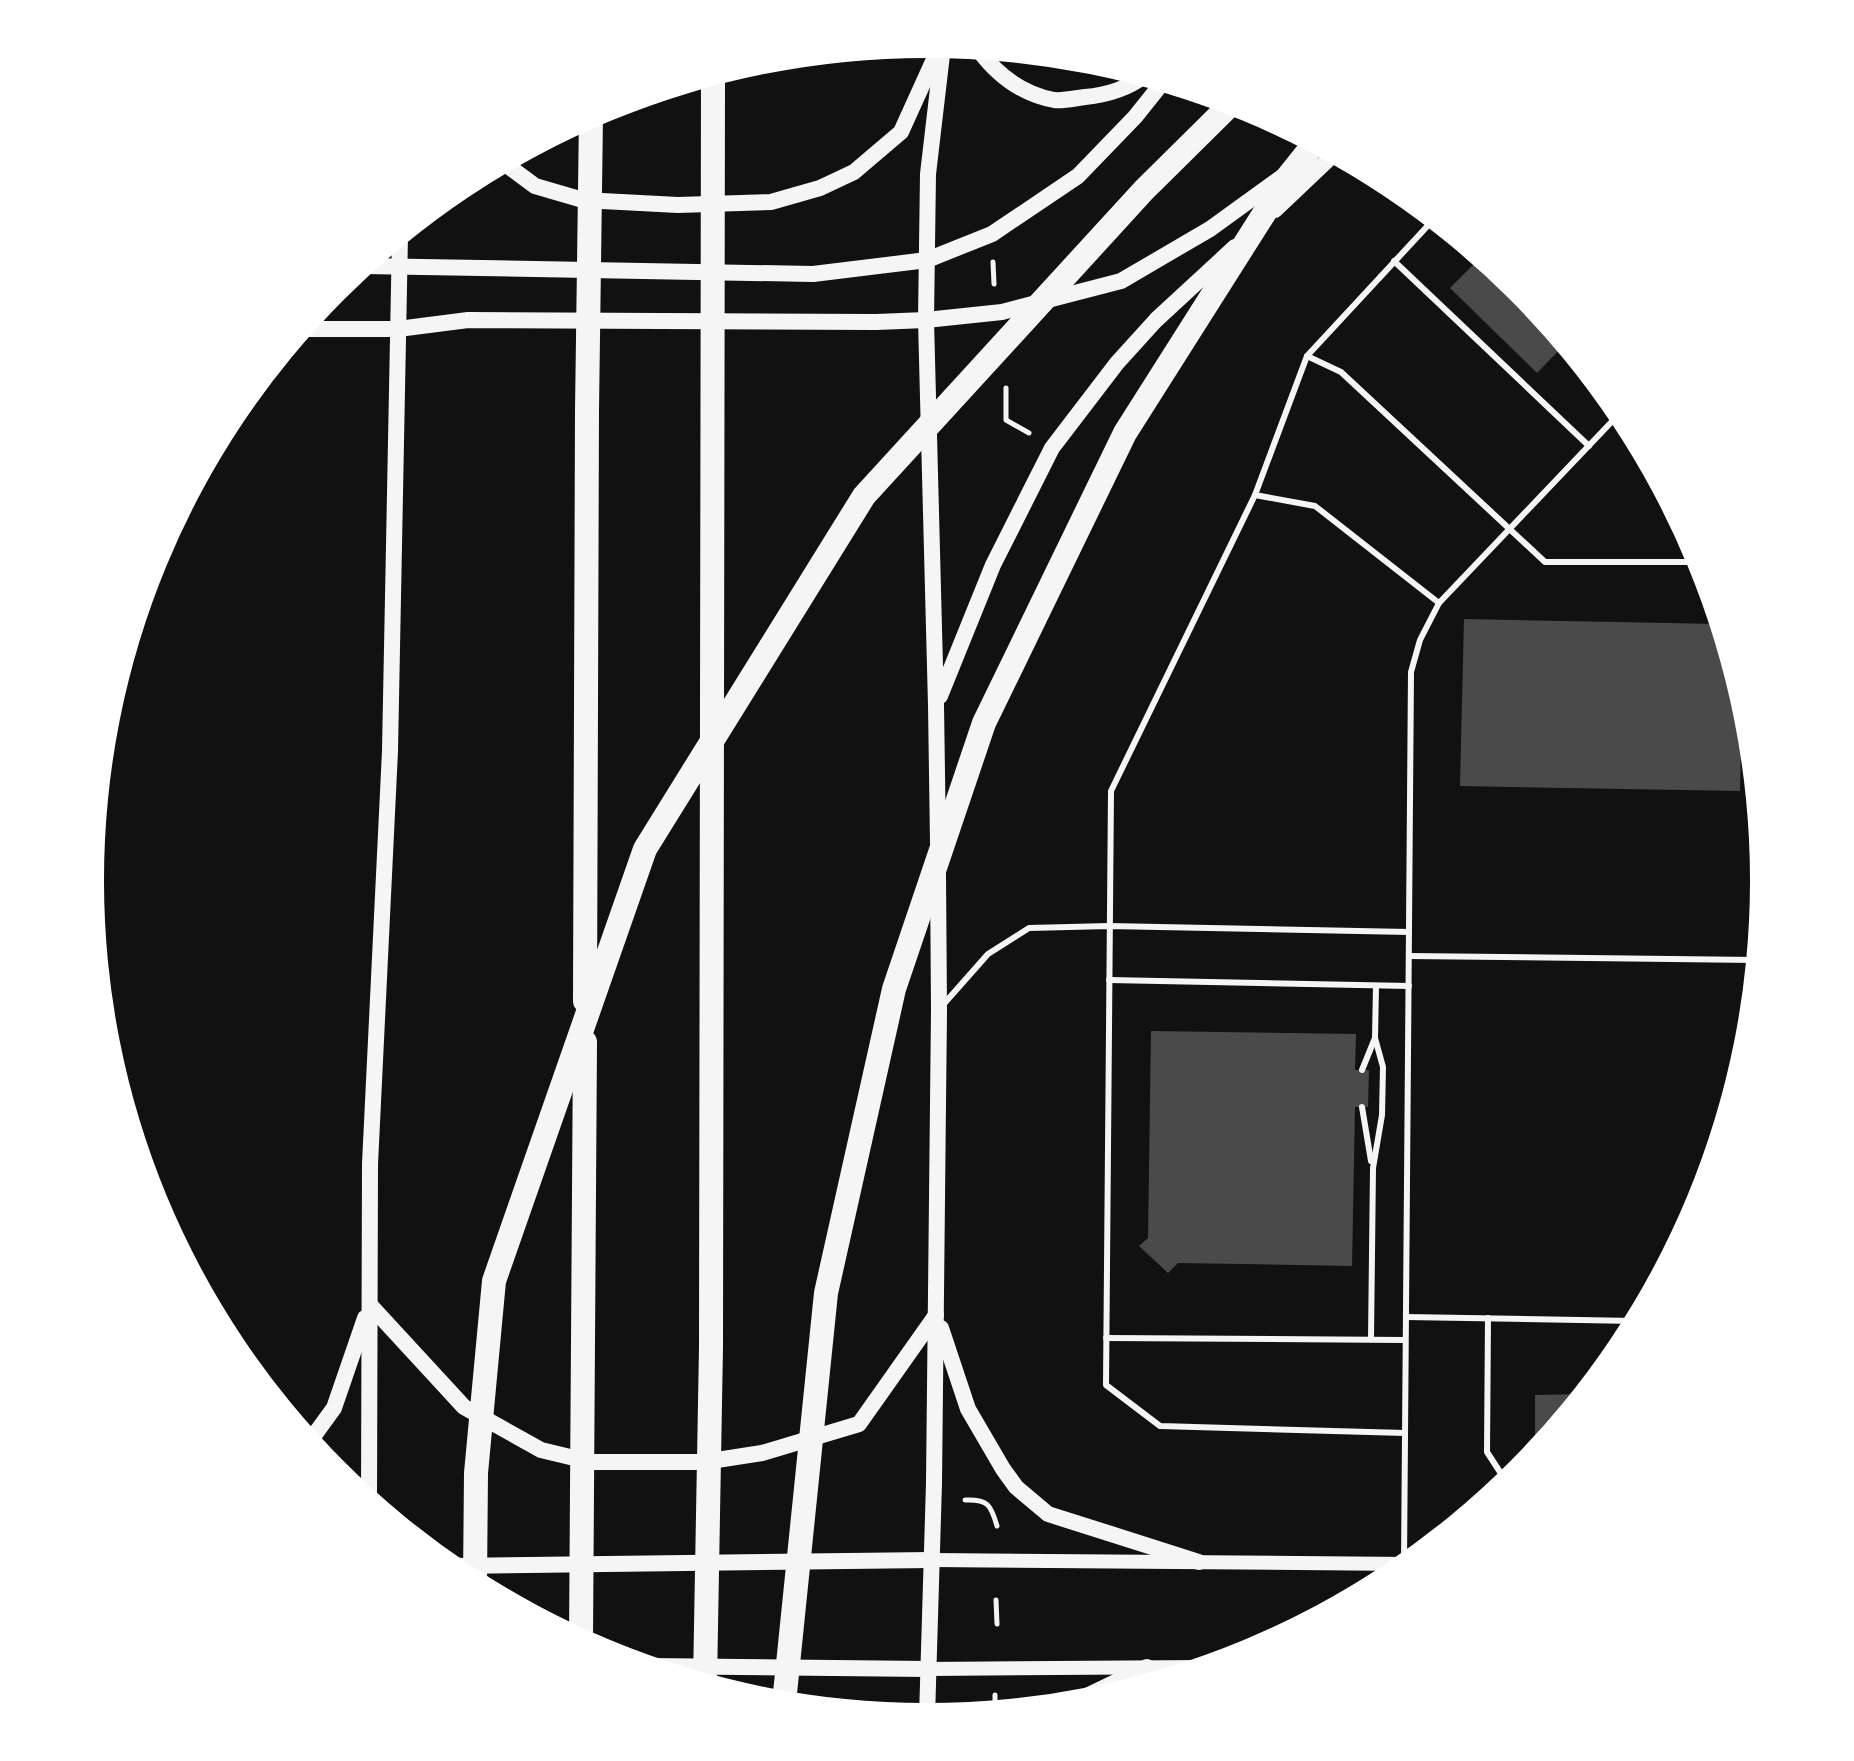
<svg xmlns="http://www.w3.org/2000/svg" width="1854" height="1761" font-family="'Nunito Sans',sans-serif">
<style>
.building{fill:#4a4a4a}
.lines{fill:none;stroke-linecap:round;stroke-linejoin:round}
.path{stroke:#f5f5f5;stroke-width:5}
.service{stroke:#f5f5f5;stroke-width:6}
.tertiary{stroke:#f5f5f5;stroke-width:14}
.secondary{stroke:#f5f5f5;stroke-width:16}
.motorway{stroke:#f5f5f5;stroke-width:24}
</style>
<rect width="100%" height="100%" fill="#111"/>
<g class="building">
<polygon points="1480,258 1519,289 1564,345 1537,373 1450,288"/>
<polygon points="1464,619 1719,624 1742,700 1740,791 1460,786"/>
<polygon points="1151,1031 1356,1034 1355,1070 1369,1070 1368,1107 1355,1107 1352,1266 1178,1263 1168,1273 1139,1246 1148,1238"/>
<polygon points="1583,1394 1535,1451 1535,1395"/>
</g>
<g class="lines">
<g class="path">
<polyline points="993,262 994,284"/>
<polyline points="1006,388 1006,420 1029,433"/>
<path d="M965,1500C988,1499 991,1505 997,1526"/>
<polyline points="996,1600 997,1624"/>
<polyline points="995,1710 995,1695"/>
<polyline points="965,1711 978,1712"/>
</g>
<g class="service">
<polyline points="1394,261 1589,446"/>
<polyline points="1307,356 1341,372 1545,562 1700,562"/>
<polyline points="1255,495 1315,506 1439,603"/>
<polyline points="1409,956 1756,960"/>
<polyline points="1109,980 1409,986"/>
<polyline points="942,1006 988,954 1029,928 1109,926 1409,932"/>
<polyline points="1751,1010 1757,817"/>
<polyline points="1362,1070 1375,1038"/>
<polyline points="1362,1107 1371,1161"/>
<polyline points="1406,1317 1635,1321"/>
<polyline points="1488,1318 1487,1452 1500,1472 1514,1476"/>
<polyline points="1106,1338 1405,1340"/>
<polyline points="1371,1339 1373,1168 1382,1115 1383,1067 1375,1038 1376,986"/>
<polyline points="1405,1433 1160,1426 1106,1385 1111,791 1255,495 1307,356 1434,219"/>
<polyline points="1404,1564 1411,672 1420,640 1439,603 1620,413"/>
</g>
<g class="tertiary">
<polyline points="931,1560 1407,1564"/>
<polyline points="928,1669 1203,1667"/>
</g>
<g class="secondary">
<path d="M978,49C997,75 1022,94 1054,100C1064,101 1076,98 1085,97C1106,95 1127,89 1144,76"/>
<polyline points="504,163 535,186 583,200 678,205 771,202 820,188 854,172 901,132 935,57"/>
<polyline points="1275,210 1334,154"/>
<polyline points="364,266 813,274 927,260 992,234 1078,176 1135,117 1163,82"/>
<polyline points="303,329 398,329 468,320 876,322 926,320 1002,312 1121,281 1210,229 1282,177"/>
<polyline points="940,696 993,565 1052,448 1117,363 1156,320 1235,247"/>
<polyline points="938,843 936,705 926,320 928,174 943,46"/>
<polyline points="370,1305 464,1407 541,1450 591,1462 704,1462 762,1453 859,1424 936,1315"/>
<polyline points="941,1328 968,1409 1003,1469 1016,1487 1048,1514 1199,1562"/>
<polyline points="310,1441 334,1408 365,1318"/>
<polyline points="369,1499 370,1164 390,751 400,236"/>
<polyline points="451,1566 931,1560"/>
<polyline points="649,1666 928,1669"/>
<polyline points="1072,1703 1147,1667"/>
<polyline points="927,1717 934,1483 939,1009 938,875"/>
</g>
<g class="motorway">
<polyline points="585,1001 587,411 591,116"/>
<polyline points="475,1583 476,1473 494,1281 645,849 864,496 1144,190 1232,103"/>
<polyline points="581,1640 585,1042"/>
<polyline points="705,1683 711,1347 713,75"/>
<polyline points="784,1703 826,1293 894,989 984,723 1125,433 1286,179 1314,144"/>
</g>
</g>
<path d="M0 0H1854V1761H0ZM926 58H928A822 822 0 0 1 1750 880V881A822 822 0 0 1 928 1703H926A822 822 0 0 1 104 881V880A822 822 0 0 1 926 58Z" fill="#fff" fill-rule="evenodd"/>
</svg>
